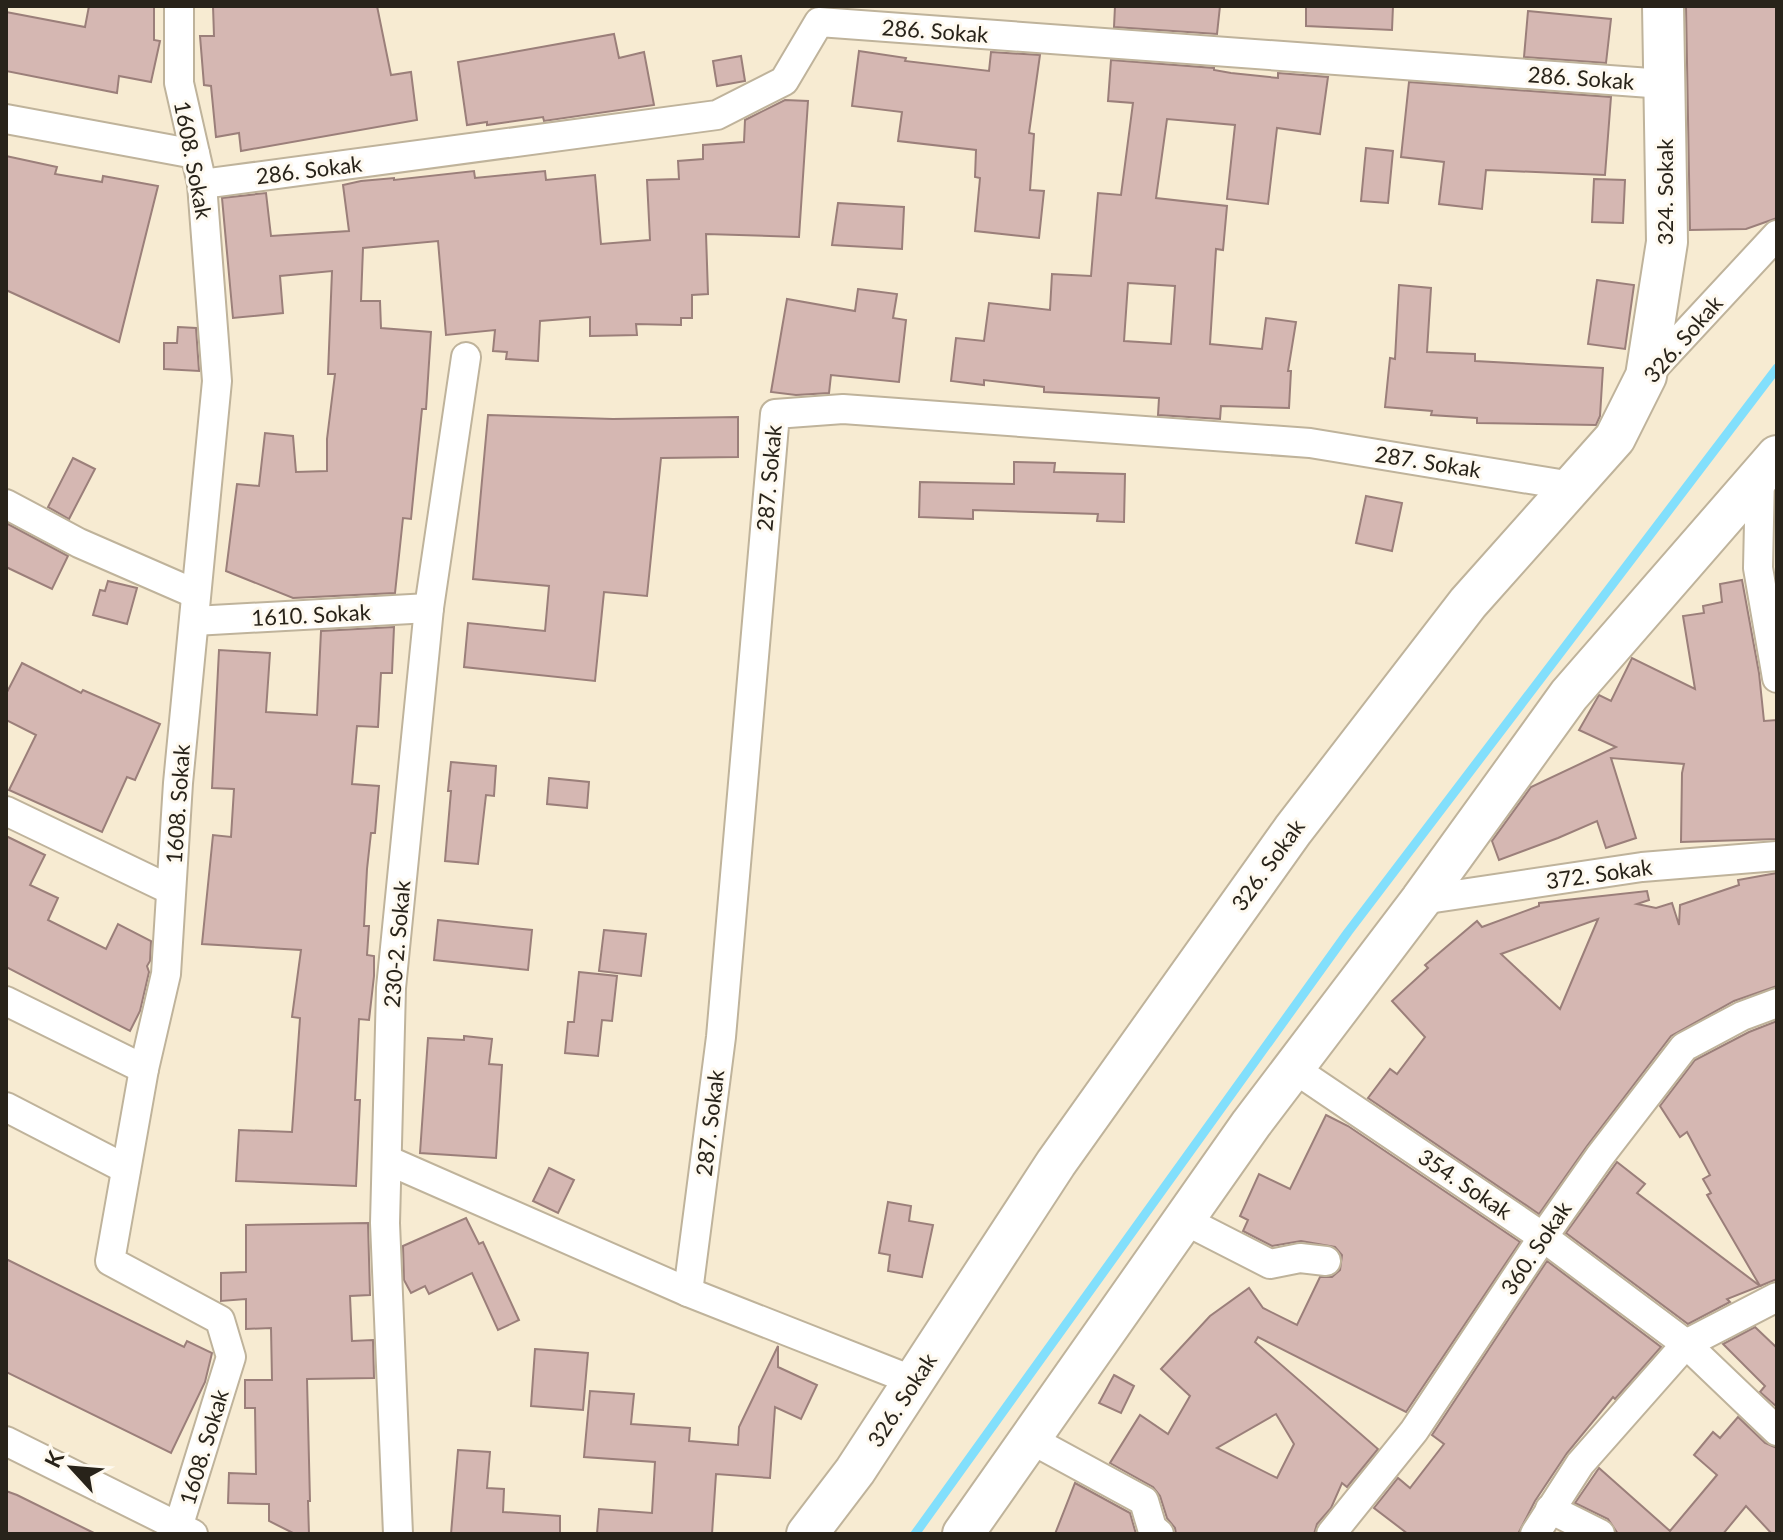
<svg xmlns="http://www.w3.org/2000/svg" width="1783" height="1540" font-family="Lato,sans-serif">
<style>
.lines{fill:none;stroke-linecap:round;stroke-linejoin:round}
.stream{stroke:#82dffc;stroke-width:9}
.building{fill:#d5b7b2;stroke:#9b7f7a;stroke-width:2;fill-rule:evenodd}
.street-casing{stroke:#bfb39b;stroke-width:32}
.secondary-casing{stroke:#bfb39b;stroke-width:44}
.street{stroke:#fff;stroke-width:28}
.secondary{stroke:#fff;stroke-width:40}
.labels{text-anchor:middle;stroke-width:6;stroke-linejoin:round;paint-order:stroke}
.street-label{font-size:22px;fill:#28231a;stroke:#fef9ef}
</style>
<rect width="100%" height="100%" fill="#f7ebd2"/>
<g class="lines">
<polyline class="stream" points="915,1534 1348,932 1777,368"/>
</g>
<g class="building">
<polygon points="89,6 154,6 154,40 160,41 151,82 119,76 117,93 6,71 6,12 85,27"/>
<polygon points="213,6 377,6 391,75 411,72 417,120 241,151 239,133 216,137 211,86 204,85 200,36 214,36"/>
<polygon points="1115,6 1220,6 1217,34 1114,27"/>
<polygon points="1306,6 1393,6 1392,30 1306,26"/>
<polygon points="1686,6 1777,6 1777,218 1746,229 1690,230"/>
<polygon points="1528,11 1611,19 1606,63 1524,57"/>
<polygon points="614,34 619,58 644,52 654,105 544,121 543,117 487,125 487,122 467,125 458,62"/>
<polygon points="859,51 906,58 905,61 989,71 991,52 1040,55 1029,133 1034,134 1030,190 1044,191 1039,238 975,231 980,178 975,177 976,150 898,141 902,112 852,106"/>
<polygon points="741,56 745,81 717,86 713,61"/>
<path d="M1111,60L1214,68V70L1231,73L1278,78V73L1328,77L1320,134L1277,128L1268,204L1227,199L1235,125L1167,119L1156,198L1227,206L1223,250L1216,249L1210,344L1262,349L1266,318L1296,322L1288,371H1291L1289,408L1221,406L1220,419L1158,415L1159,398L1044,392V387L984,380V385L951,381L956,338L984,341L989,303L1050,310L1052,274L1091,276L1098,193L1121,195L1133,103L1108,101ZM1128,283L1175,286L1171,344L1124,341Z"/>
<polygon points="1409,82 1611,97 1605,175 1486,170 1482,209 1439,204 1444,162 1401,157"/>
<polygon points="785,100 808,101 799,237 706,234 708,294 692,295 692,318 681,318 681,325 636,324 637,335 590,336 590,317 540,321 538,361 506,359 507,352 493,351 495,330 446,335 438,241 363,248 361,301 380,301 381,328 431,332 426,409 422,409 411,519 403,518 395,593 293,598 226,571 237,484 259,486 265,433 293,436 296,472 327,471 327,439 335,374 328,374 332,271 280,276 283,313 233,318 222,198 266,193 271,236 349,231 343,185 361,181 394,178 394,180 474,171 475,178 545,171 546,180 595,175 601,244 650,240 647,180 679,179 678,161 703,159 703,145 744,142 745,120"/>
<polygon points="1366,148 1393,151 1388,203 1361,201"/>
<polygon points="6,156 57,167 55,174 102,182 103,176 158,186 119,342 6,290"/>
<polygon points="1594,179 1625,180 1623,223 1592,222"/>
<polygon points="838,203 904,207 902,249 832,245"/>
<polygon points="1597,280 1634,285 1625,349 1588,344"/>
<polygon points="1399,285 1431,288 1427,352 1475,354 1475,361 1603,368 1600,416 1596,425 1477,423 1477,418 1431,415 1432,411 1385,407 1390,358 1395,359"/>
<polygon points="858,289 897,294 893,318 906,320 899,382 831,375 829,393 796,395 771,392 787,299 855,311"/>
<polygon points="178,327 196,328 199,371 164,369 164,343 177,343"/>
<polygon points="488,415 613,419 738,417 738,457 661,458 647,596 604,592 595,681 464,667 468,623 545,631 549,586 473,579"/>
<polygon points="73,458 95,469 69,519 48,507"/>
<polygon points="1014,462 1055,463 1054,472 1125,474 1124,522 1097,521 1098,514 973,510 973,519 919,517 920,482 1014,484"/>
<polygon points="1366,496 1402,503 1392,551 1356,543"/>
<polygon points="6,523 68,556 52,589 6,567"/>
<polygon points="1742,580 1759,673 1764,721 1777,720 1777,839 1681,842 1682,773 1684,764 1611,758 1636,838 1606,848 1597,821 1558,838 1499,860 1492,841 1531,787 1616,747 1579,730 1599,695 1611,701 1632,658 1695,689 1683,616 1704,613 1703,606 1722,602 1720,584"/>
<polygon points="108,581 137,588 127,624 93,615 100,590 105,591"/>
<polygon points="394,627 392,673 381,673 378,727 357,726 352,784 379,786 375,833 371,833 367,869 364,926 369,926 367,955 374,956 374,976 369,1020 359,1019 355,1100 360,1100 356,1186 236,1181 239,1130 292,1132 300,1018 292,1017 301,950 202,944 213,835 231,837 234,789 212,788 219,650 270,653 266,712 317,715 321,631"/>
<polygon points="22,663 81,693 83,690 160,724 135,780 127,777 102,832 9,790 36,735 6,720 6,694"/>
<polygon points="451,762 496,766 494,796 486,795 478,864 445,861 451,791 448,791"/>
<polygon points="549,778 589,782 587,808 547,804"/>
<polygon points="6,836 45,855 30,885 58,898 48,920 106,949 118,924 151,941 150,961 147,966 149,972 140,1011 130,1031 6,967"/>
<path d="M1777,873V986L1734,1001L1671,1036L1587,1146L1539,1214L1368,1098L1390,1069L1397,1074L1425,1037L1392,1001L1428,968L1425,965L1477,921L1482,927L1539,906V903L1647,891L1649,900L1637,904L1656,908L1672,903L1679,925L1680,905L1739,885L1738,880ZM1598,919L1560,1009L1501,954Z"/>
<polygon points="438,920 532,930 528,970 434,960"/>
<polygon points="604,930 646,934 641,976 599,971"/>
<polygon points="579,972 617,976 612,1021 602,1020 598,1056 565,1053 568,1022 574,1022"/>
<polygon points="1777,1021 1777,1279 1760,1286 1707,1195 1711,1193 1703,1179 1710,1175 1687,1132 1680,1137 1660,1106 1695,1060 1749,1032"/>
<polygon points="464,1036 492,1039 489,1064 502,1065 496,1158 420,1153 428,1038 464,1040"/>
<path d="M1326,1115L1348,1126L1520,1242L1406,1412L1258,1337L1255,1342L1378,1449L1347,1487L1342,1483L1331,1508L1317,1524L1314,1534H1176L1175,1528L1167,1518L1160,1496L1153,1487L1110,1463L1140,1415L1168,1434L1190,1396L1161,1369L1210,1316L1249,1288L1263,1308L1297,1325L1320,1277H1332L1340,1270L1342,1255L1335,1247L1301,1241L1272,1246L1243,1231L1248,1220L1240,1216L1259,1174L1290,1189ZM1276,1414L1294,1444L1277,1478L1217,1448Z"/>
<polygon points="1617,1162 1645,1184 1637,1193 1760,1286 1727,1299 1730,1302 1688,1324 1566,1233"/>
<polygon points="549,1168 574,1180 558,1213 533,1201"/>
<polygon points="888,1202 911,1206 909,1221 933,1225 922,1277 888,1271 890,1255 879,1253"/>
<polygon points="466,1218 479,1244 483,1242 519,1320 498,1330 472,1273 429,1294 425,1286 411,1293 404,1280 403,1246"/>
<polygon points="368,1223 370,1295 350,1296 352,1341 373,1340 374,1378 307,1379 310,1501 308,1501 309,1534 295,1534 269,1521 269,1504 228,1503 229,1473 256,1474 255,1408 245,1408 245,1380 272,1380 271,1328 246,1329 246,1299 221,1301 221,1273 246,1272 246,1225"/>
<polygon points="6,1259 184,1347 187,1341 212,1353 205,1382 171,1453 6,1372"/>
<polygon points="1547,1261 1661,1347 1615,1399 1613,1397 1567,1453 1535,1501 1518,1534 1408,1534 1374,1508 1398,1478 1410,1488 1444,1444 1432,1435"/>
<polygon points="1755,1327 1777,1348 1777,1407 1760,1392 1765,1386 1723,1344"/>
<polygon points="778,1346 778,1367 817,1385 801,1419 775,1407 770,1478 716,1474 712,1534 597,1534 599,1509 652,1513 655,1462 584,1457 590,1391 634,1394 631,1424 690,1428 689,1441 738,1445 739,1427"/>
<polygon points="535,1349 588,1353 583,1410 531,1406"/>
<polygon points="1114,1375 1134,1386 1121,1413 1099,1403"/>
<polygon points="1738,1417 1765,1443 1777,1448 1777,1534 1772,1534 1746,1506 1723,1534 1618,1534 1608,1519 1575,1503 1599,1468 1670,1531 1717,1475 1694,1455 1713,1432 1720,1438"/>
<polygon points="458,1450 490,1452 487,1488 504,1489 503,1512 560,1516 560,1534 451,1534"/>
<polygon points="1075,1483 1130,1513 1136,1534 1055,1534"/>
<polygon points="6,1491 17,1495 96,1534 6,1534"/>
</g>
<g class="lines">
<g class="street-casing">
<g id="street">
<polyline points="6,119 195,154"/>
<polyline points="202,184 717,115 784,81 819,22 1664,84"/>
<polyline points="1646,376 1777,235"/>
<polyline points="1760,476 1758,568 1777,678"/>
<polyline points="6,504 79,543 196,594"/>
<polyline points="194,621 429,608"/>
<polyline points="6,811 171,890"/>
<polyline points="1421,900 1642,867 1777,856"/>
<polyline points="6,1001 144,1069"/>
<polyline points="1293,1068 1543,1237 1686,1344 1777,1431"/>
<polyline points="6,1107 126,1169"/>
<polyline points="387,1160 688,1292 914,1381"/>
<polyline points="1184,1220 1270,1264 1300,1258 1326,1261"/>
<polyline points="688,1292 721,1037 775,414 843,409 1310,443 1572,486"/>
<polyline points="1030,1439 1144,1501 1152,1528 1159,1534"/>
<polyline points="6,1441 193,1534"/>
<polyline points="1550,1509 1600,1534"/>
<polyline points="176,1534 231,1357 220,1320 110,1261 144,1069 166,974 178,783 217,381 202,184 179,83 179,6"/>
<polyline points="398,1534 385,1223 391,988 429,608 466,357"/>
<polyline points="1331,1534 1414,1431 1543,1237 1600,1156 1684,1047 1742,1016 1777,1003"/>
<polyline points="1535,1534 1580,1464 1686,1344 1777,1297"/>
</g>
</g>
<g class="secondary-casing">
<g id="secondary">
<polyline points="807,1534 855,1471 1056,1163 1293,830 1468,603 1615,438 1646,376 1667,242 1663,6"/>
<polyline points="963,1534 1251,1124 1421,900 1569,695 1777,456"/>
</g>
</g>
<use href="#street" class="street"/>
<use href="#secondary" class="secondary"/>
</g>
<g class="labels">
<g class="street-label">
<text transform="translate(935 31) rotate(4)" y="8">286. Sokak</text>
<text transform="translate(1581 78) rotate(4)" y="8">286. Sokak</text>
<text transform="translate(193 160) rotate(79)" y="8">1608. Sokak</text>
<text transform="translate(309 170) rotate(-7)" y="8">286. Sokak</text>
<text transform="translate(1665 192) rotate(-90)" y="8">324. Sokak</text>
<text transform="translate(1683 339) rotate(-49)" y="8">326. Sokak</text>
<text transform="translate(1428 462) rotate(9)" y="8">287. Sokak</text>
<text transform="translate(769 478) rotate(-85)" y="8">287. Sokak</text>
<text transform="translate(311 615) rotate(-3)" y="8">1610. Sokak</text>
<text transform="translate(178 804) rotate(-86)" y="8">1608. Sokak</text>
<text transform="translate(1268 865) rotate(-54)" y="8">326. Sokak</text>
<text transform="translate(1599 874) rotate(-8)" y="8">372. Sokak</text>
<text transform="translate(397 944) rotate(-85)" y="8">230-2. Sokak</text>
<text transform="translate(710 1123) rotate(-83)" y="8">287. Sokak</text>
<text transform="translate(1465 1184) rotate(34)" y="8">354. Sokak</text>
<text transform="translate(1536 1248) rotate(-56)" y="8">360. Sokak</text>
<text transform="translate(902 1400) rotate(-57)" y="8">326. Sokak</text>
<text transform="translate(204 1447) rotate(-73)" y="8">1608. Sokak</text>
</g>
</g>
<rect width="1783" height="1540" fill="none" stroke="#28231a" stroke-width="16"/>
<g transform="translate(72 1468) rotate(296)" stroke="#fef9ef" stroke-width="6" paint-order="stroke">
<path d="M0-6L14 30L0 20L-14 30Z" fill="#28231a"/>
<text y="-12" font-size="22" font-weight="bold" text-anchor="middle" fill="#28231a">K</text>
</g>
</svg>
